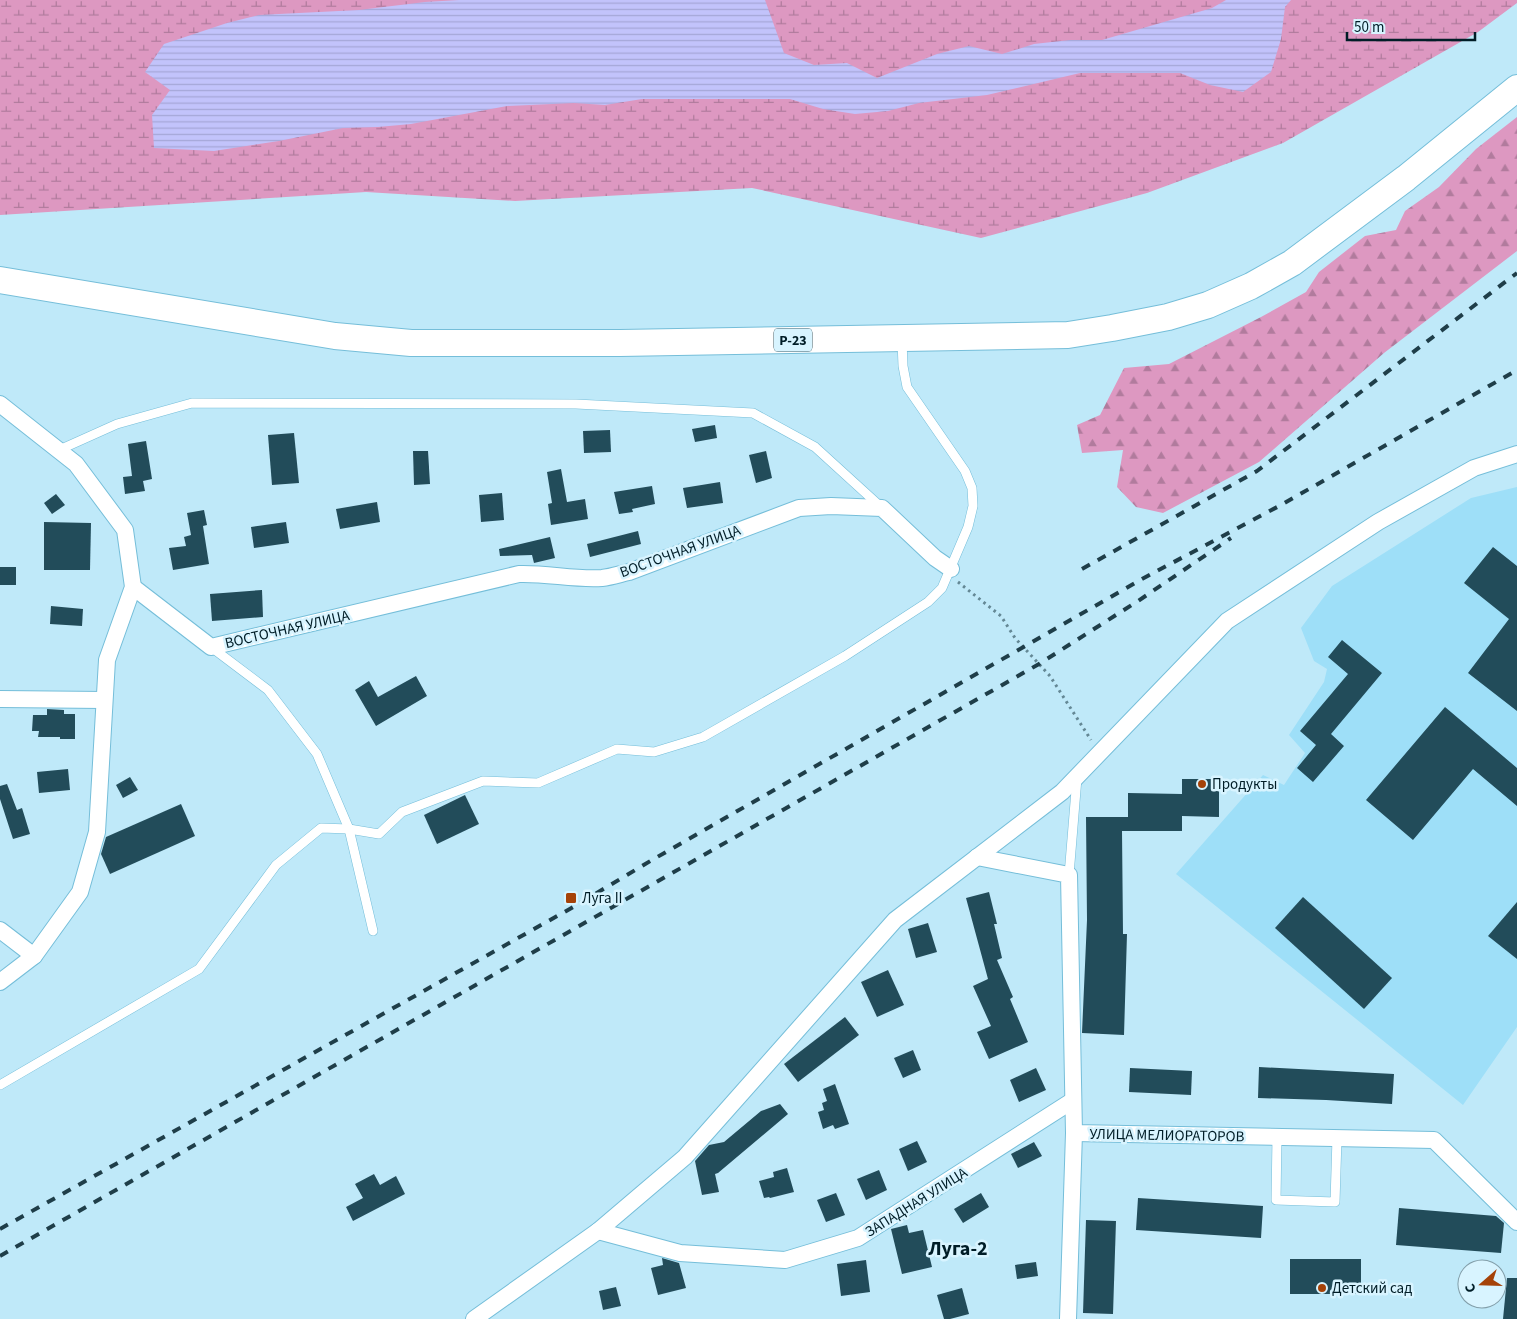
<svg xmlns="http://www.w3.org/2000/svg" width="1517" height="1319" font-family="'Source Sans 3',sans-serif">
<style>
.built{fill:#9edff8}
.forest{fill:url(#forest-firs)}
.wetland{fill:url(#wetland-marsh)}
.water{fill:url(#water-rules)}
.building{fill:#224c5a}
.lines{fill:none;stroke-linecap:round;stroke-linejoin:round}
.lane-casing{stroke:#75bed9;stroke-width:10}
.street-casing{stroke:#75bed9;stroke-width:18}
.primary-casing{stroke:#75bed9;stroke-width:28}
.path{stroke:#648895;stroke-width:3;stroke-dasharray:2.5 4;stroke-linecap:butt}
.lane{stroke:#fff;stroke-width:9}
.street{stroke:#fff;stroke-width:16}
.primary{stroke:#fff;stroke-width:26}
.rail{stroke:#1f3e49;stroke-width:4;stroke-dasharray:9 9;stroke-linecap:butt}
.poi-dot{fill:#a54208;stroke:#d8f4ff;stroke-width:2}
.labels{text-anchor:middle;stroke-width:5;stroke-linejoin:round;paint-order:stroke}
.shield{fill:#d8f4ff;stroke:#415e68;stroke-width:1}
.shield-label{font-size:14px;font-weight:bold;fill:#001d27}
.street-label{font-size:15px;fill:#001d27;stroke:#d8f4ff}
.poi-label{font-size:15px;fill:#001d27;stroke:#d8f4ff;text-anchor:start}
.district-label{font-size:20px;font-weight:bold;fill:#001d27;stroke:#d8f4ff}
</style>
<defs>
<pattern id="forest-firs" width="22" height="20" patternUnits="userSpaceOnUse" patternTransform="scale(1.25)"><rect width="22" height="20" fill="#dd98c1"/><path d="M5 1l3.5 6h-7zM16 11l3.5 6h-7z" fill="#b17b9d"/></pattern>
<pattern id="wetland-marsh" width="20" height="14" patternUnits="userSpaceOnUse" patternTransform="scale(1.25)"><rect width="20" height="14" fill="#dd98c1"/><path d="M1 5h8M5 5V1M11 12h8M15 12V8" fill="none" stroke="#b17b9d"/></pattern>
<pattern id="water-rules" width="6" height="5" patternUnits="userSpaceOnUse" patternTransform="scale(1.25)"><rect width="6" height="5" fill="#c2c3fb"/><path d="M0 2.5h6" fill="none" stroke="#a5a7d7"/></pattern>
</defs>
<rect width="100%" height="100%" fill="#bfe9f9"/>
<polygon class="built" points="1517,487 1517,1027 1463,1105 1176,874 1263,775 1284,785 1305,753 1289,735 1324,682 1327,669 1314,661 1301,628 1332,586 1471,498"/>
<polygon class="forest" points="1517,117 1517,251 1384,353 1259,462 1163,513 1136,507 1117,487 1123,450 1082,453 1077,425 1100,415 1124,368 1169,364 1261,317 1306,292 1319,272 1365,236 1396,230 1405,211 1439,187 1476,149"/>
<polygon class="wetland" points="0,0 1517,0 1517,3 1478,32 1283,143 1147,193 981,238 752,188 515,201 366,192 0,215"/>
<polygon class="water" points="459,0 765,0 784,53 814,65 847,63 877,78 937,54 969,46 1002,54 1034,44 1070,40 1102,40 1212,8 1226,0 1291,0 1285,7 1281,39 1271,72 1243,92 1210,85 1180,73 1080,73 987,95 919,103 888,111 855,114 823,109 790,99 642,99 605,105 574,103 507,106 411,124 378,127 343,128 279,141 214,151 154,148 152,115 170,90 145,72 164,44 227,23 259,15 359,10 425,2"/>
<g class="building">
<polygon points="715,425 717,438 695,442 692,429"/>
<polygon points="610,430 611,452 584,453 583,431"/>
<polygon points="294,433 299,483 272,485 268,435"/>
<polygon points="146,441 152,479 143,481 145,491 125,494 123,477 132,476 128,444"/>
<polygon points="413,451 428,451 430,484 414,485"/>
<polygon points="766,451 772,478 756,483 749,455"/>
<polygon points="561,469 567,502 585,499 588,519 551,525 548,504 552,503 547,472"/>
<polygon points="720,482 723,503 687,508 683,488"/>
<polygon points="652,486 655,504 632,509 633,512 619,514 614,492"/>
<polygon points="502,493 504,520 481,522 479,495"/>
<polygon points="56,494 65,505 52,514 44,503"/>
<polygon points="377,502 380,522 340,529 336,509"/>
<polygon points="204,510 207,525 203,526 209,564 173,570 169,548 186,546 184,537 191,535 187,513"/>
<polygon points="44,522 91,523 90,570 44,570"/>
<polygon points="286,522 289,543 254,548 251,527"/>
<polygon points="638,531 641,544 590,557 587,544"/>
<polygon points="550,537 555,558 534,563 532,555 500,556 499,549"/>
<polygon points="1493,547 1517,566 1517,711 1468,673 1509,619 1464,583"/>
<rect x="0" y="567" width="16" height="18"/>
<polygon points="262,590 263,617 212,621 210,594"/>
<polygon points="51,606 83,609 82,626 50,624"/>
<polygon points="1342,640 1382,673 1331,734 1344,746 1313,782 1297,768 1316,745 1300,731 1348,674 1328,657"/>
<polygon points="416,676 427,696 376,726 355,690 369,681 378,697"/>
<polygon points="1445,707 1517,768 1517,806 1473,769 1413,840 1366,800"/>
<polygon points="47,709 64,710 64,714 75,714 75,739 60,739 60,737 38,737 39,731 32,731 33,715 47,715"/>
<polygon points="68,769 70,790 39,793 37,772"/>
<polygon points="130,777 138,790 123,798 116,785"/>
<polygon points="1182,779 1219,779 1219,817 1182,816 1182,831 1122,831 1123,934 1127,934 1124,1035 1082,1033 1087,920 1086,817 1128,817 1128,793 1182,794"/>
<polygon points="7,784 17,810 22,808 30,834 13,839 0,799 0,786"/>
<polygon points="465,795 479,824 437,844 424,815"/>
<polygon points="181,804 195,836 110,874 101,854 106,837"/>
<polygon points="989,892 997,924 994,924 1002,958 997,960 1013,997 1010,999 1028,1042 989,1059 977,1032 991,1026 973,986 988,979 966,898"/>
<polygon points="1303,897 1392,978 1364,1009 1275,928"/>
<polygon points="1517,902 1517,959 1488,936"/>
<polygon points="928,923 937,952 916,958 908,929"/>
<polygon points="888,970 904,1005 877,1017 861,982"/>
<polygon points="845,1017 859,1035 798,1082 784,1064"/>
<polygon points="913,1050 921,1070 903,1078 894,1058"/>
<polygon points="1259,1067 1394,1074 1392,1104 1326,1100 1258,1098"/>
<polygon points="1036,1068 1046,1090 1019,1102 1010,1080"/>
<polygon points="1130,1068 1192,1071 1191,1095 1129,1092"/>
<polygon points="835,1084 849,1124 835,1129 833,1125 823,1129 818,1112 824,1110 822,1103 827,1101 823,1089"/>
<polygon points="780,1104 788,1114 718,1173 715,1174 719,1192 702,1195 695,1161 709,1145 724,1142 761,1111"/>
<polygon points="917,1141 927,1162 908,1171 899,1149"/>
<polygon points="1034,1142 1042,1156 1018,1168 1011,1154"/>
<polygon points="787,1168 794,1192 770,1198 769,1197 764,1198 759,1181 774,1177 773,1172"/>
<polygon points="879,1170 887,1190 866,1200 857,1179"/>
<polygon points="374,1174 380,1185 396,1176 405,1194 353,1221 346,1207 363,1198 355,1184"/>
<polygon points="836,1193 845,1215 826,1222 817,1200"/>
<polygon points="981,1193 989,1207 963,1223 954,1209"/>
<polygon points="1138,1198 1263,1206 1261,1238 1136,1230"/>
<polygon points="1399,1208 1496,1216 1504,1223 1501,1253 1396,1245"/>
<polygon points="1086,1220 1116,1221 1113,1314 1083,1313"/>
<polygon points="907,1225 909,1233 923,1230 932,1267 902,1274 891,1229"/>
<polygon points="662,1258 679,1263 686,1288 658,1295 651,1268 663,1265"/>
<rect x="1290" y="1259" width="71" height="35"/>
<polygon points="866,1260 870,1292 841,1296 837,1264"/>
<polygon points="1036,1262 1038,1276 1017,1279 1015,1265"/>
<polygon points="1507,1278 1517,1278 1517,1319 1503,1319"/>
<polygon points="616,1287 621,1306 603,1310 599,1291"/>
<polygon points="962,1288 969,1314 950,1319 944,1319 937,1295"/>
</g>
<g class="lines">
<g class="lane-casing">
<g id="lane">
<polyline points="59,450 117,424 192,403 576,404 753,413 815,447 882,508"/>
<polyline points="211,647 268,690 317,754 349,829 373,931"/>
<polyline points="1069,875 1077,778"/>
<polyline points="0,1085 199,969 276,865 321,828 349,829 379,834 402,812 483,781 538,783 617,749 654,752 703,737 845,656 928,602 942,588 968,527 973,506 972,488 965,471 907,387 903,366 902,341"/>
<polyline points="1277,1137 1276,1200 1335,1202 1337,1138"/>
</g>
</g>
<g class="street-casing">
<g id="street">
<polyline points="0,404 76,464 125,530 133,587 107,660 97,832 80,892 34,956 0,982"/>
<path d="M133,587L211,647L519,574C547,573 575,580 602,578C611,577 620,574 629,572L799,508L831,506L882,508L935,558L951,569"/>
<polyline points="0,699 104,700"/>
<polyline points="977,857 1069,875 1074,1133 1434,1140 1517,1222"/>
<polyline points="0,930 34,956"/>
<polyline points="598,1231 680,1253 785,1260 858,1238 1072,1101"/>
<polyline points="474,1319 598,1231 685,1157 895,920 1062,792 1227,621 1378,522 1474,468 1517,454"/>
<polyline points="1068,1319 1074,1133"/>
</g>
</g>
<g class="primary-casing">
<polyline id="primary" points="0,280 335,336 411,343 620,343 1068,335 1112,328 1168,317 1208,305 1251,286 1292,263 1406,178 1517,88"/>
</g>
<polyline class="path" points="958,582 1001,616 1015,638 1050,676 1091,740"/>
<use href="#lane" class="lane"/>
<use href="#street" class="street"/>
<use href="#primary" class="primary"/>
<g class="rail">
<polyline points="1082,569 1257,471 1517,273"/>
<polyline points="0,1229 575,906 652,860 1142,579 1281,505 1517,370"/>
<polyline points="0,1256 1039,664 1138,601 1231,538"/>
</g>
</g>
<g class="poi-dot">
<circle cx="1202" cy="784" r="5"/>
<rect x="565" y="892" width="12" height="12" rx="2.5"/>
<circle cx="1322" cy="1288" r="5"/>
</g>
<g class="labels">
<rect class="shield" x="774" y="328.5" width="38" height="23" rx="4"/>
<g class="shield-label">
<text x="793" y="345">Р-23</text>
</g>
<g class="street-label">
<text transform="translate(680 551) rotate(-20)" y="5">ВОСТОЧНАЯ УЛИЦА</text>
<text transform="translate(287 629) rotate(-13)" y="5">ВОСТОЧНАЯ УЛИЦА</text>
<text transform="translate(1167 1135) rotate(1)" y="5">УЛИЦА МЕЛИОРАТОРОВ</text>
<text transform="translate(916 1202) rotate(-32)" y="5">ЗАПАДНАЯ УЛИЦА</text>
</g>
<g class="poi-label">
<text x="1212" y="789">Продукты</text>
<text x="582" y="903">Луга II</text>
<text x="1332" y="1293">Детский сад</text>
</g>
<g class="district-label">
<text x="958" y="1255">Луга-2</text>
</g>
</g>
<g transform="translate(1482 1284) rotate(250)"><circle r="24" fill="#d8f4ff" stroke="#829ea9"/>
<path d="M0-4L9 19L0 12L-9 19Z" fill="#a54208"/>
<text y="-8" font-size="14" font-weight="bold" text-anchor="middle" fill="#001d27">С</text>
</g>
<path d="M1347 32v8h128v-8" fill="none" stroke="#001d27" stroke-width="2.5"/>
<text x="1354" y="32" font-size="15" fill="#001d27" stroke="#d8f4ff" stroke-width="4" paint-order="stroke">50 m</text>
</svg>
